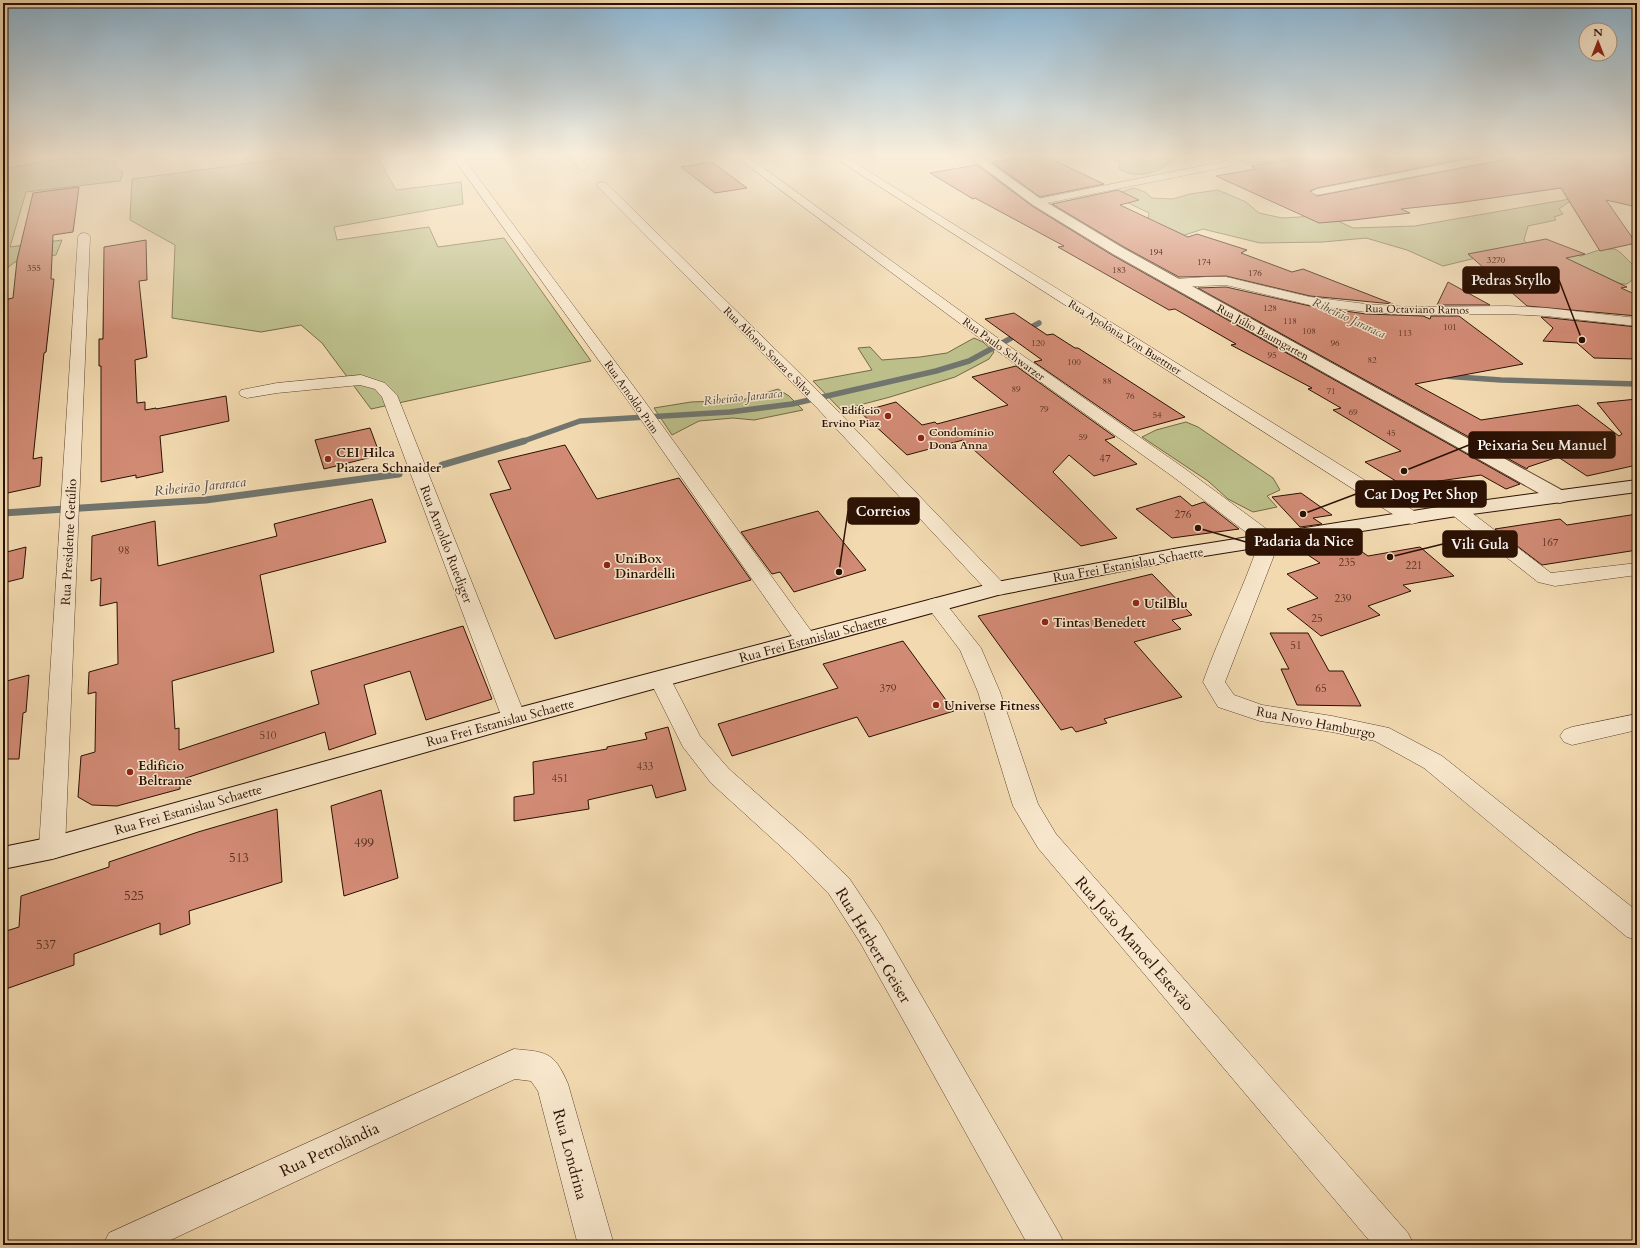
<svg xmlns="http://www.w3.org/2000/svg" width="1640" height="1248" font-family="Cardo,serif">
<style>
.green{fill:#bcbf8a;stroke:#746846}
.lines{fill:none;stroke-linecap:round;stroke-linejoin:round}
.stream-far1{stroke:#71756e;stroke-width:5.5}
.stream{stroke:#71756e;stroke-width:7}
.building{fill:#d18a74;stroke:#2b1103}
.minor-casing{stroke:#5d432e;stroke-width:1}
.tertiary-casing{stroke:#5d432e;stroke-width:2}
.secondary-casing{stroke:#2b1103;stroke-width:2}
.minor{fill:#f7e6cb;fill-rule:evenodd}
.tertiary{fill:#f7e6cb;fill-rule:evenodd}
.secondary{fill:#f7e6cb;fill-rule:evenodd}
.poi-dot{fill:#8f2418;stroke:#f7e6cb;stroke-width:1.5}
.labels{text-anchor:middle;stroke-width:3;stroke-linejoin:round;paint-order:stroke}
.far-number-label{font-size:9px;fill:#542f1f}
.far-street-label{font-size:11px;fill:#2b1103;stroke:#f7e6cb}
.far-poi-label{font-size:11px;font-weight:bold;fill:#2b1103;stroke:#f7e6cb;text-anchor:end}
.number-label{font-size:11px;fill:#542f1f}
.far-water-label{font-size:12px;font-style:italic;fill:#544b41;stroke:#f7e6cb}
.poi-label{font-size:13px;font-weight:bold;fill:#2b1103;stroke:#f7e6cb;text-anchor:start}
.street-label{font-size:13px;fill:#2b1103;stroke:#f7e6cb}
.near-number-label{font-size:13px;fill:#542f1f}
.water-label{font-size:14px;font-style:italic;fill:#544b41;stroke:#f7e6cb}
.near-street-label{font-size:16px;fill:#2b1103;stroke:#f7e6cb}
.leader{fill:none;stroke:#2b1103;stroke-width:1.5}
.callout-dot{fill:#2b1103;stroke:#f7e6cb;stroke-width:1.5}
.callout{fill:#2b1103;stroke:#2b1103;stroke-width:1.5}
.callout-label{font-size:14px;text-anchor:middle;font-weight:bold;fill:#fff}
</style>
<rect width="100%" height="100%" fill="#f2d9af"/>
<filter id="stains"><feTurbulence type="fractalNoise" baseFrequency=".005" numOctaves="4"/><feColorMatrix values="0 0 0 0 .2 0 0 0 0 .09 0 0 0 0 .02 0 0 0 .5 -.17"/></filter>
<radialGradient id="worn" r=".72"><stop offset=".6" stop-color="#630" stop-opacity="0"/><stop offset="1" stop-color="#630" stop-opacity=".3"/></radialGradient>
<g class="green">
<polygon points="77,156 117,162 116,168 123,172 120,181 26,192 10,247 62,240 56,255 15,262 3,271 3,169"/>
<polygon points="307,156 377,156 396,190 461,182 463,204 334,227 337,240 429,227 438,247 504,238 591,361 371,409 322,343 301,325 261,332 172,318 175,245 130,220 132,179"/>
<path d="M1111,156H1180C1174,158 1172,162 1167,165C1152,175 1135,178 1119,169L1120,163L1109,158Z"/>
<polygon points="1223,156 1292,156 1306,159 1282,166 1268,162 1247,163"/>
<polygon points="1134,188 1145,192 1152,198 1173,199 1190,194 1218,190 1246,202 1259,213 1282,218 1316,216 1338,221 1353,228 1415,226 1627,189 1621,195 1569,202 1559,209 1563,214 1554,217 1556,220 1528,226 1524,240 1528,245 1581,256 1602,249 1615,249 1621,253 1637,269 1637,276 1627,284 1586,283 1488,255 1443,266 1407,250 1366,238 1323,242 1260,243 1203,229 1173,239 1148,219 1149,213 1112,195"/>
<polygon points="974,338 983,342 994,352 989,359 955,377 890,397 841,410 813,381 872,370 858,348 870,347 882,360 920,357 947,353"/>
<polygon points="778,389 789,396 803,410 754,420 733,418 699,421 672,435 654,408 691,402 742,400"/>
<polygon points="1186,422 1198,427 1273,478 1280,490 1267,496 1277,507 1253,512 1228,499 1208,481 1142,437 1156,430"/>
</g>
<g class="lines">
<g class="stream-far1">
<polyline points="1443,376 1501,380 1637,384"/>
<polyline points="521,442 580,421 730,412 792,404 936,371 969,361 1039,323"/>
</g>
<g class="stream">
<polyline points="442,465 524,441"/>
<polyline points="3,513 206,500 399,474"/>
</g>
</g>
<g class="building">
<polygon points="1029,156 1045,156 1104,184 1040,197 992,162"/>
<polygon points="1307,156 1479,156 1317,188 1310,191 1317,196 1503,160 1509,156 1637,156 1637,207 1606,200 1636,243 1600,251 1561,188 1457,203 1401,209 1410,213 1354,220 1319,223 1216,176 1256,169 1251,166"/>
<polygon points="712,162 747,188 715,193 681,167"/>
<polygon points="977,165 1032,206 1112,255 1520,484 1506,489 1481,475 1404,486 1365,462 1401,451 1333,410 1341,408 1308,389 1312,388 1231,345 1236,344 1175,309 1169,310 1058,247 1064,246 975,198 973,199 930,173"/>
<polygon points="79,187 73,232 53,235 51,279 54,279 46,352 44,353 33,459 42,457 40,486 3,494 3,327 8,299 13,298 17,260 33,193"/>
<polygon points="1118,190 1139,200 1120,205 1188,237 1197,234 1247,250 1241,253 1292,272 1303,269 1393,304 1310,296 1226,276 1179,277 1124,247 1052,204"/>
<polygon points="1546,239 1585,254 1566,258 1627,287 1621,288 1637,295 1637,316 1527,306 1468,254"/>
<polygon points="146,240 147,280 139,281 147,357 135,360 137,403 145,402 145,410 156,408 156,409 226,396 229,421 160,436 163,472 136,478 136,475 101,482 101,366 99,366 99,339 103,339 104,247"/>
<polygon points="1448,282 1490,305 1437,305"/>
<polygon points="1226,287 1310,306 1366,314 1423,316 1430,319 1431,316 1459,316 1523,364 1415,384 1481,420 1578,405 1619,436 1622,434 1597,403 1637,399 1637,465 1587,476 1558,457 1528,467 1527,469 1198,288"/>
<polygon points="1014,313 1047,335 1053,334 1075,348 1078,348 1185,417 1134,431 1034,362 1042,360 985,319"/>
<polygon points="1541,317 1637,327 1637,359 1594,358 1577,343 1543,341 1553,328"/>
<polygon points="1016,366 1115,437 1105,440 1137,464 1094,476 1069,455 1053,472 1117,538 1081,546 963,440 907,455 860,412 896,402 922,425 935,422 937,424 1008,405 972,377"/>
<polygon points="370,428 380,455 324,469 315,440"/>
<polygon points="565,445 597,499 679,478 751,580 555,639 490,494 511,489 498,461"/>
<polygon points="1301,493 1332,515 1313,518 1322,524 1300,527 1272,497"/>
<polygon points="1180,496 1192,506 1204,502 1239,529 1172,538 1136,509"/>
<polygon points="372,499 386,542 260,575 274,652 172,681 175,729 179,728 179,750 319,704 311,671 463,626 492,699 426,720 410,671 364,685 376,734 329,750 325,732 180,780 180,789 117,806 92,805 78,797 81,756 95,752 96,692 88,694 89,672 118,664 117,602 100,606 101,578 91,581 92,536 155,521 158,566 277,536 274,524"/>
<polygon points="818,511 866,570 794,592 780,572 772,574 741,532"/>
<polygon points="1637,514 1637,550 1542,565 1495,529 1560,519 1567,525"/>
<polygon points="1339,536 1368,556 1420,547 1454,576 1403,585 1411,591 1368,606 1380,615 1321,636 1287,609 1318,598 1287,574 1320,563 1308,555 1322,550 1313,540"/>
<polygon points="26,547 23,578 3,583 3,553"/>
<polygon points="1152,574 1192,615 1172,620 1181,629 1134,642 1182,697 1104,719 1107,723 1076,732 1072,727 1061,730 978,616"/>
<polygon points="1270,633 1308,633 1329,671 1343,671 1361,706 1297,705 1281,669 1289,669"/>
<polygon points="903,641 954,711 869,737 857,717 732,756 718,724 838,688 823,664"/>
<polygon points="29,675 26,712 23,713 19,759 3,759 3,682"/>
<polygon points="668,727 686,790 656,798 652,785 588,800 589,809 514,821 514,797 534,794 533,762 607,749 607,747 647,739 645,733"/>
<polygon points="381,790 398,878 344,896 331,806"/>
<polygon points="277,809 282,882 189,911 190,924 160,935 160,923 74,954 74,965 3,990 3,932 19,927 21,896 109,867 109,862 198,832"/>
</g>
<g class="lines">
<g class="minor-casing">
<g id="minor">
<polygon points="452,156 462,156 640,395 814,635 817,640 814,645 806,647 798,645 628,401"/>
<polygon points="568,156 579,156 589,167 584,170 580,169"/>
<path d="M735,156H747L999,339L1184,468L1276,536L1279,540L1273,558L1225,682L1234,695L1262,705L1332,716L1389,728L1442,756L1637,911V940L1627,937L1424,768L1375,741L1332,732L1260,721L1218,707L1203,682C1220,634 1243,590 1259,542L1172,476L989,345Z"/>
<polygon points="832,156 844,156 1419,514 1421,518 1419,522 1412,524 1405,522"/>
<polygon points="1487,156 1508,156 1503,159 1317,195 1311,192 1317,189"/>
<polygon points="1227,161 1231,162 1232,164 1231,166 1037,205 1031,202 1037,199"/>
<polygon points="602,182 606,183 830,403 1004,584 1007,589 1004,594 997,595 990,594 818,409 598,187 597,185 598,183"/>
<polygon points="84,233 88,234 90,237 65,848 61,856 52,859 43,856 39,848 78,237 80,234"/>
<polygon points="1206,277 1226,277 1310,297 1366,304 1409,307 1507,306 1546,308 1637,318 1637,326 1546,316 1507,314 1409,315 1366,312 1310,305 1226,285 1176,287 1171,286 1169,283 1171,280 1176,279"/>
<polygon points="361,375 385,383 397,395 526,718 522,724 514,726 506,724 502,718 382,397 375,389 360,385 277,393 247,398 241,396 239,393 241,390 277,383"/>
<polygon points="1457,504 1463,506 1551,573 1637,563 1637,575 1555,586 1538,582 1451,514 1448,510 1451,506"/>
<polygon points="936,598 943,600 981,648 1000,692 1038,804 1056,834 1408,1233 1414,1245 1373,1245 1038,848 1013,806 978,692 960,650 926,605 929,600"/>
<polygon points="660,671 668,674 700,736 729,769 807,838 849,878 881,926 1059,1233 1065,1245 1028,1245 861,944 829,894 789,854 711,783 683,747 649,679 652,674"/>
<polygon points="1637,714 1637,730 1572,745 1564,742 1560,736 1564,730 1572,727"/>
<path d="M514,1049C546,1052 554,1051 568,1084L614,1245H578L538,1091L531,1081L515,1079L160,1245H103L109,1233Z"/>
</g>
</g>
<g class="tertiary-casing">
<polygon id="tertiary" points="968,156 980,156 1041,199 1123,248 1567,493 1569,497 1567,501 1560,503 1553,501 1113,254 1033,205"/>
</g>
<g class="secondary-casing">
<polygon id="secondary" points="1637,480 1637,492 1457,516 1179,560 998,595 514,727 52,859 3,869 3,847 52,837 514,709 997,582 1179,548 1457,504"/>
</g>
<use href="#minor" class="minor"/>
<use href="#tertiary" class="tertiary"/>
<use href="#secondary" class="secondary"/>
</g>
<linearGradient id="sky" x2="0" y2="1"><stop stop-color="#8bb6d4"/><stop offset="0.47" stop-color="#f9eedb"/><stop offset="1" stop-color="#f9eedb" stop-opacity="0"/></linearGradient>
<rect width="1640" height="331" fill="url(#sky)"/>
<g class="poi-dot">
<circle cx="888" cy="416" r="4"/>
<circle cx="921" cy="438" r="4"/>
<circle cx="328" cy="459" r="4"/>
<circle cx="607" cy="565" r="4"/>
<circle cx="1136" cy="603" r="4"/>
<circle cx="1045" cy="622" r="4"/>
<circle cx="936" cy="705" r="4"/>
<circle cx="130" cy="772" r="4"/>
</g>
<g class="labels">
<g class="far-number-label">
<text x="1156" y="255">194</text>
<text x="1496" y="263">3270</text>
<text x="1204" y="265">174</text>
<text x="34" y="271">355</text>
<text x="1119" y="273">183</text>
<text x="1255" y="276">176</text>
<text x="1270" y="311">128</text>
<text x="1290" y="324">118</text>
<text x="1450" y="330">101</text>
<text x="1309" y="334">108</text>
<text x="1405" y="336">113</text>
<text x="1038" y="346">120</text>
<text x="1335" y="346">96</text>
<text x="1272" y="358">95</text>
<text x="1372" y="363">82</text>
<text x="1074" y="365">100</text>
<text x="1107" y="384">88</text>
<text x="1016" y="392">89</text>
<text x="1331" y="394">71</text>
<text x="1130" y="399">76</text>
<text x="1044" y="412">79</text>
<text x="1353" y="415">69</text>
<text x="1157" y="418">54</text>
<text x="1391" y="436">45</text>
<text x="1083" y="440">59</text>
</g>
<g class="far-street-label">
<text transform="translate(1417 309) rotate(1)" y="4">Rua Octaviano Ramos</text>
<text transform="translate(1263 332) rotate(29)" y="4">Rua Júlio Baumgarten</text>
<text transform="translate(1125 337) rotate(32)" y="4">Rua Apolônia Von Buettner</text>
<text transform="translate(1004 349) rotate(36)" y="4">Rua Paulo Schwarzer</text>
<text transform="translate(768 351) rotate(45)" y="4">Rua Alfonso Souza e Silva</text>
<text transform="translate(632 397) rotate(55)" y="4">Rua Arnoldo Prim</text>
</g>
<g class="far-poi-label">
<text x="880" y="414">Edifício<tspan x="880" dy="13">Ervino Piaz</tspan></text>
<text x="929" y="436" text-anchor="start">Condomínio<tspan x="929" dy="13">Dona Anna</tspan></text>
</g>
<g class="number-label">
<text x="1105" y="462">47</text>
<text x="1183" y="518">276</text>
<text x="1550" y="546">167</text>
<text x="124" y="554">98</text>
<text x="1347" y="566">235</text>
<text x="1414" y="569">221</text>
<text x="1343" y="602">239</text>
<text x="1317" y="622">25</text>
<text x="1296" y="649">51</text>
<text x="888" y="692">379</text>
<text x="1321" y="692">65</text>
<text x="268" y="739">510</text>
<text x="645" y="770">433</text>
<text x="560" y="782">451</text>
</g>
<g class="far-water-label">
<text transform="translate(1349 318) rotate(25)" y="4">Ribeirão Jararaca</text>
<text transform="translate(743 397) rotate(-6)" y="4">Ribeirão Jararaca</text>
</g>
<g class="poi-label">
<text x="336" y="457">CEI Hilca<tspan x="336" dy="15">Piazera Schnaider</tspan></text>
<text x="615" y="563">UniBox<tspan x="615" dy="15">Dinardelli</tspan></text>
<text x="1144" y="608">UtilBlu</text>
<text x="1053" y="627">Tintas Benedett</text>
<text x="944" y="710">Universe Fitness</text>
<text x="138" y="770">Edifício<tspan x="138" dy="15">Beltrame</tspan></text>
</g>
<g class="street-label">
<text transform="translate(68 542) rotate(-87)" y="5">Rua Presidente Getúlio</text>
<text transform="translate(447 544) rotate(69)" y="5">Rua Arnoldo Ruediger</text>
<text transform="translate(1128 564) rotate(-10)" y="5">Rua Frei Estanislau Schaette</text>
<text transform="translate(813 638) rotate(-15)" y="5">Rua Frei Estanislau Schaette</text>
<text transform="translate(500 722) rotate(-15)" y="5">Rua Frei Estanislau Schaette</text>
<text transform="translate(1316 722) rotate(11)" y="5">Rua Novo Hamburgo</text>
<text transform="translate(188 809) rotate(-16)" y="5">Rua Frei Estanislau Schaette</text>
</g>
<g class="near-number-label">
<text x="364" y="847">499</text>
<text x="239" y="862">513</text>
<text x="134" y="900">525</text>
<text x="46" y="949">537</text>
</g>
<g class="water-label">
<text transform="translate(200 486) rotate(-6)" y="5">Ribeirão Jararaca</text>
</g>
<g class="near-street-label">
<text transform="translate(1135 943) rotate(49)" y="6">Rua João Manoel Estevão</text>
<text transform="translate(874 945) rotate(59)" y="6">Rua Herbert Geiser</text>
<text transform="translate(329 1149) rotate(-25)" y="6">Rua Petrolândia</text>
<text transform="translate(571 1154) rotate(75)" y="6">Rua Londrina</text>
</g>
</g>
<path class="leader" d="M1582 340L1559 280M1404 471L1469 445M1303 514L1356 494M839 572L848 511M1198 528L1246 542M1390 557L1443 544"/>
<g class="callout-dot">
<circle cx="1582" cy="340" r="4"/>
<circle cx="1404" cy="471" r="4"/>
<circle cx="1303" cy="514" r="4"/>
<circle cx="839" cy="572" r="4"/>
<circle cx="1198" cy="528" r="4"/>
<circle cx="1390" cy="557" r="4"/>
</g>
<g class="callout">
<rect x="1463" y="267" width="96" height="26" rx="4"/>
<rect x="1469" y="432" width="146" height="26" rx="4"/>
<rect x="1356" y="481" width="130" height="26" rx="4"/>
<rect x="848" y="498" width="71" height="26" rx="4"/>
<rect x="1246" y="529" width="116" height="26" rx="4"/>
<rect x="1443" y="531" width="74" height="26" rx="4"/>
</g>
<g class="callout-label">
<text x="1511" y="285">Pedras Styllo</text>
<text x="1542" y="450">Peixaria Seu Manuel</text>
<text x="1421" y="499">Cat Dog Pet Shop</text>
<text x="883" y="516">Correios</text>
<text x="1304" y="546">Padaria da Nice</text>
<text x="1480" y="549">Vili Gula</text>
</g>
<rect width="1640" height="1248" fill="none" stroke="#f2d9af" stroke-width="16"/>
<rect x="4" y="4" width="1632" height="1240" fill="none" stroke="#2b1103" stroke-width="2"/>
<rect x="8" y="8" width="1624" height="1232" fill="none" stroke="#2b1103"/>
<g transform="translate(1598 42)"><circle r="19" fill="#f7e6cb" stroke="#a5917b"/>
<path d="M0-3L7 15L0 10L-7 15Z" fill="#8f2418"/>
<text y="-6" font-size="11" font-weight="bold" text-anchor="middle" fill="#2b1103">N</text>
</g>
<rect width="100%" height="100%" filter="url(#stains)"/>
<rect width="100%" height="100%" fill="url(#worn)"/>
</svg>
